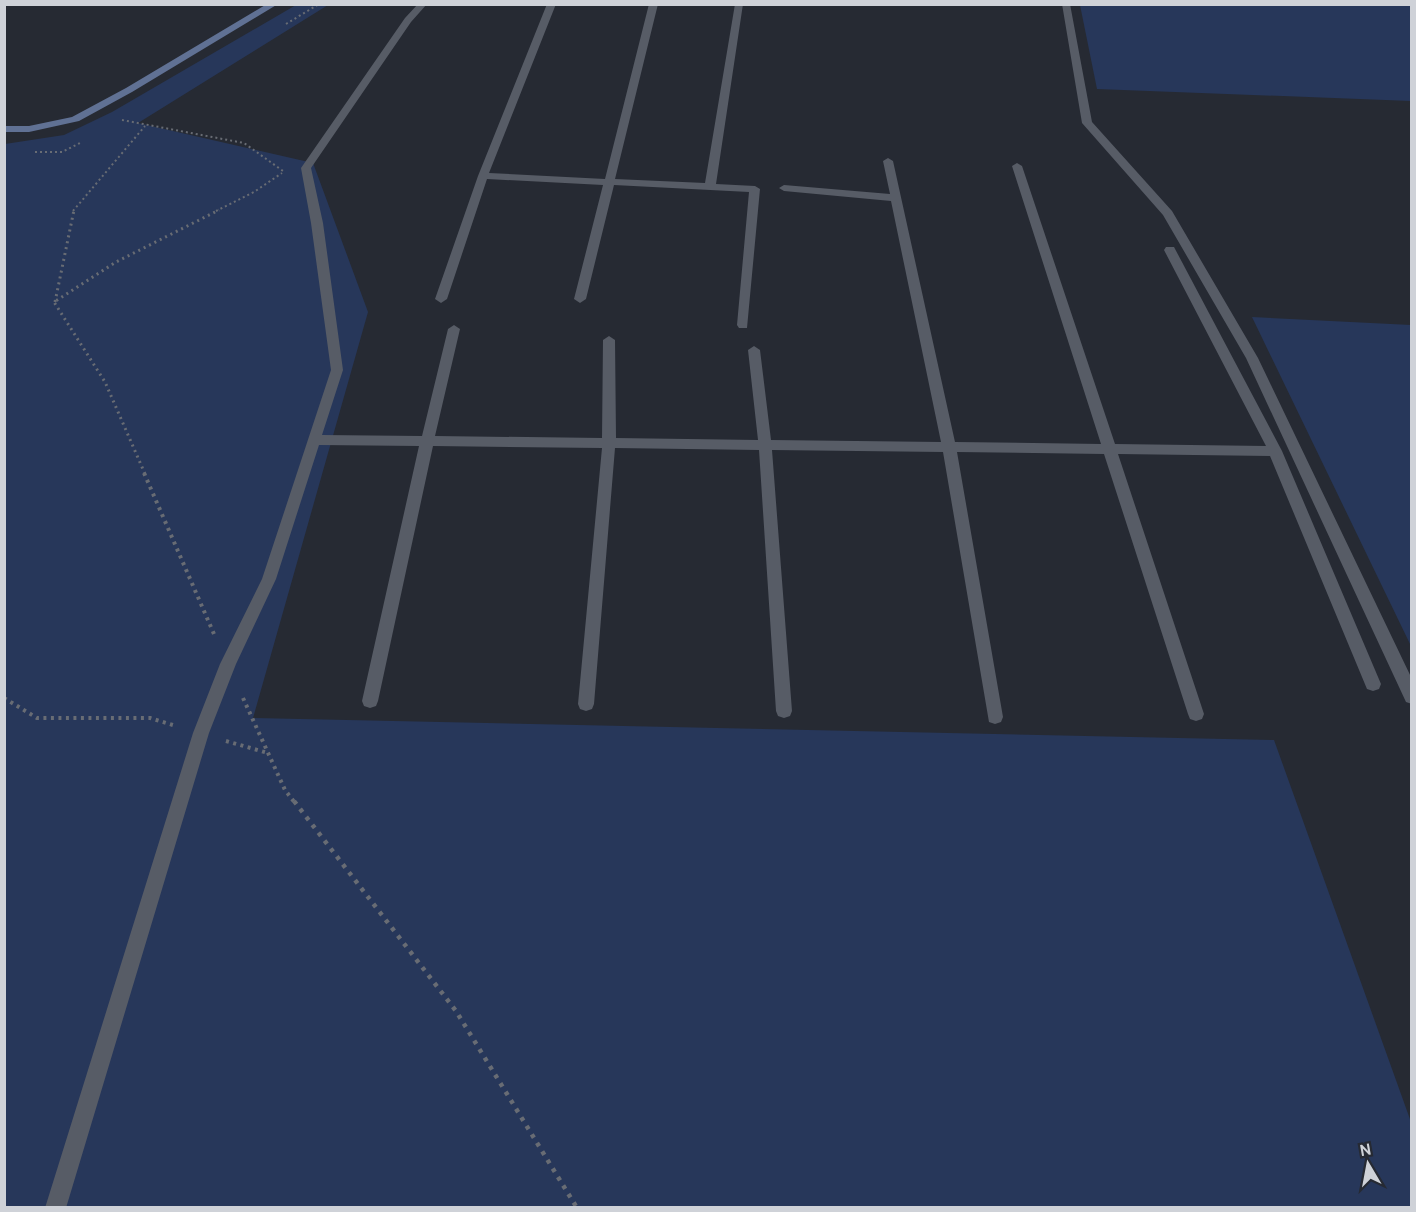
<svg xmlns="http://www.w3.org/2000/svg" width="1416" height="1212" font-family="Overpass,sans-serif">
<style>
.green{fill:#27375a}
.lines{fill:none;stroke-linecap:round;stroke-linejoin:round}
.path-far3{stroke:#686c74;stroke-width:2;stroke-dasharray:2 3;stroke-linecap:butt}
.path-far2{stroke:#686c74;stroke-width:3;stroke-dasharray:2 4;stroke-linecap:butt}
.path-far1{stroke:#686c74;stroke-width:4;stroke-dasharray:3 4.5;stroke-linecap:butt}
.path{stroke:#686c74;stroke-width:4.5;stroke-dasharray:4 6;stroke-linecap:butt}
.street{fill:#575c66;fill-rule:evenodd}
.secondary{fill:#607194;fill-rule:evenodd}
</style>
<rect width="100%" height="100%" fill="#262a33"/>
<g class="green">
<polygon points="296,5 328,5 138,123 313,163 368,312 253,718 1274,740 1411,1122 1411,1207 5,1207 5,144 64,135 112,112"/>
<polygon points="1080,5 1411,5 1411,101 1097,89"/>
<polygon points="1252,317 1411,325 1411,646"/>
</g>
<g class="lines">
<g class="path-far3">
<polyline points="286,24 319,4"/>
<polyline points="122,120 244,143 283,171"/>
<polyline points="35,152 62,152 82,142"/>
<polyline points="73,211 145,126"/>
<polyline points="216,211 254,192 282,173"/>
</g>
<g class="path-far2">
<polyline points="55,302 74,210"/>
<polyline points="145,474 105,382 54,302 116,262 219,210"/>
</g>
<g class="path-far1">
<polyline points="144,473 214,634"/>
<polyline points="4,698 37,718 150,718 176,726"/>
<polyline points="243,698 285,790 295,803"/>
<polyline points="226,741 268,753"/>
</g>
<polyline class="path" points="294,801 456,1011 577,1208"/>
<g class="street">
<polygon points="418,4 427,4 411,22 311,168 323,223 343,370 322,435 422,436 448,329 454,325 460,329 435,436 602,438 603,340 609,336 615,340 616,438 758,440 748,350 754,346 760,350 771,440 941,442 891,201 784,191 779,188 784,185 890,194 883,161 888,158 893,161 955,442 1101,444 1012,166 1017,163 1022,166 1115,444 1266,446 1164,250 1166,247 1174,247 1282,451 1381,684 1379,689 1373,691 1367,689 1270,456 1118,454 1204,714 1202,719 1196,721 1190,719 1188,714 1104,454 957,452 1003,717 1001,722 995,724 989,722 943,452 772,450 792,711 790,716 784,718 778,716 776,711 759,450 615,448 594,704 592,709 586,711 580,709 578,704 602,448 433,446 378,701 376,706 370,708 364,706 362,701 419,446 319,445 276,579 236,664 209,733 66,1208 45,1208 193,733 220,664 262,579 331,370 311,223 301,168 405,18"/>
<polygon points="547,4 556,4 489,173 605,179 649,4 658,4 615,179 705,183 735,4 743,4 716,184 755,186 760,189 747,328 739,328 737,325 749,192 614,185 586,299 580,303 574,299 603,185 487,179 447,299 441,303 435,299 478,176"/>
<polygon points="1062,4 1070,4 1092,122 1172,211 1258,358 1412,679 1412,704 1406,702 1246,358 1163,215 1082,123"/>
</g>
<polygon class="secondary" points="267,4 278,4 132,92 79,121 29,132 4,132 4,126 29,126 72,117 126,88"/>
</g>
<rect width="1416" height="1212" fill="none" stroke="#cfd2d8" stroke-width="12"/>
<g transform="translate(1368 1164) rotate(350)" stroke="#262a33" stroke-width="4.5" paint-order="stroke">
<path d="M0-4.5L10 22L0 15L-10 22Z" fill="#cfd2d8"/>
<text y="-9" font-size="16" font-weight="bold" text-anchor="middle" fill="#cfd2d8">N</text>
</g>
</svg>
